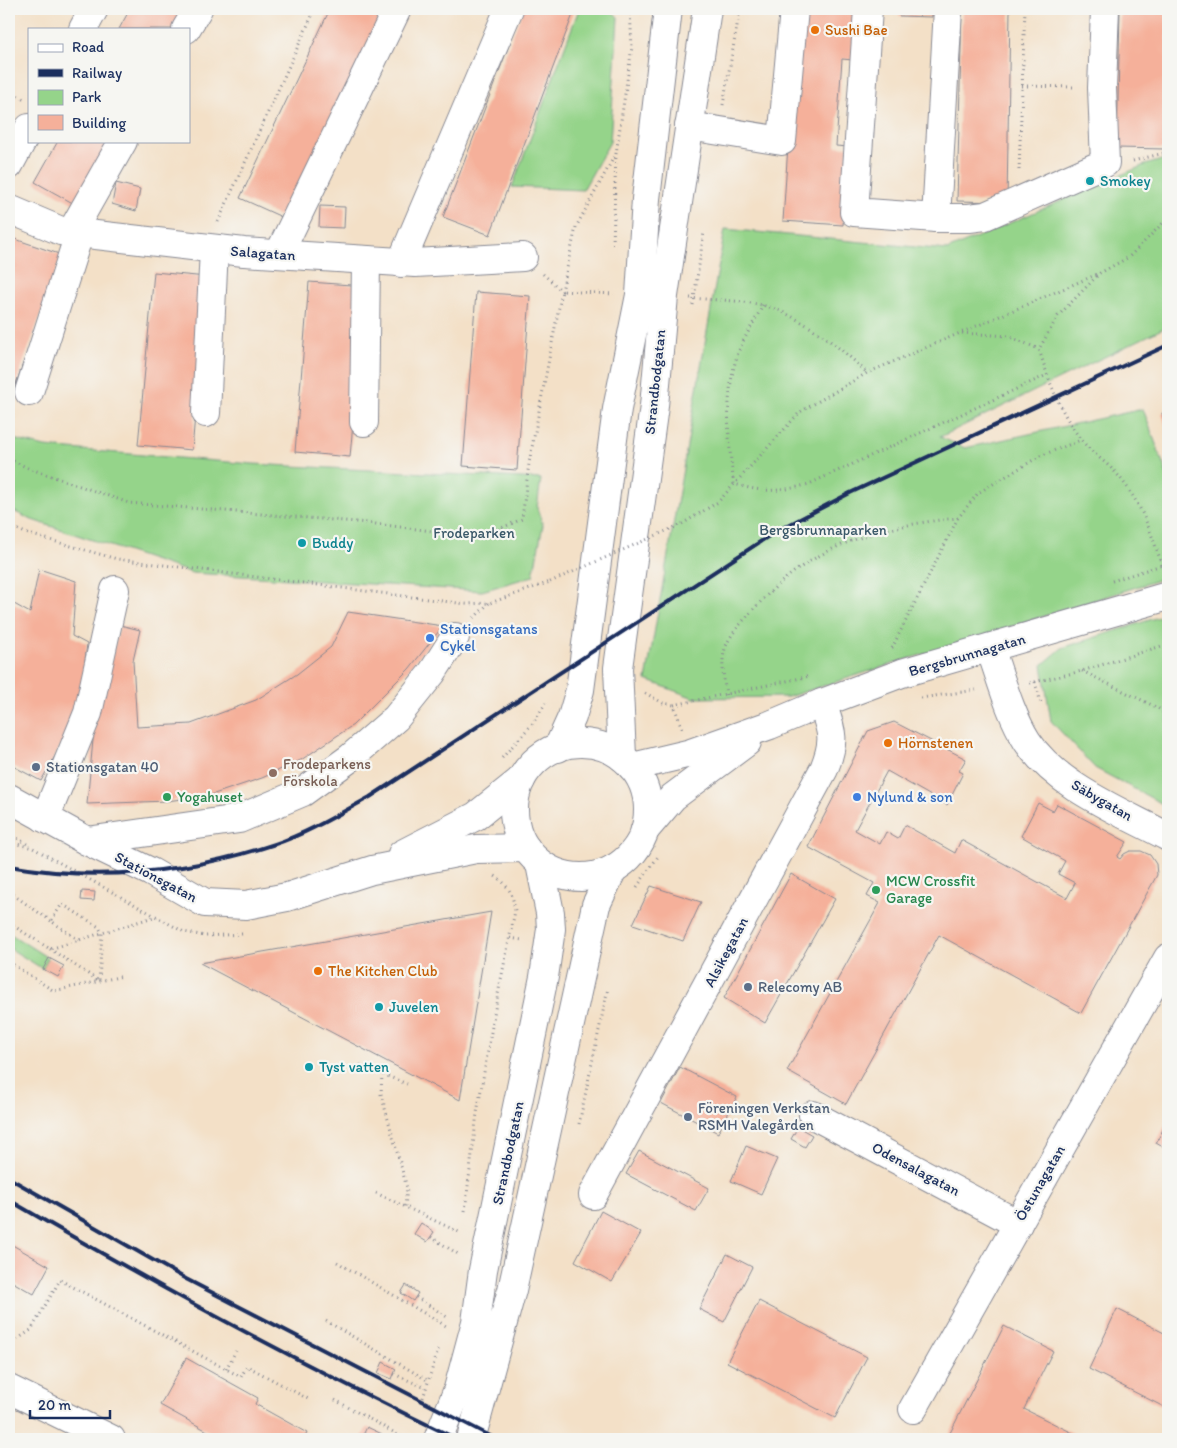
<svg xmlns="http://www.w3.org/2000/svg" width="1177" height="1448" font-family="Itim,sans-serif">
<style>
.green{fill:#95d48a;stroke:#588274}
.building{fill:#f5b09a}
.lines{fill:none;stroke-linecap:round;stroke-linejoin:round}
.minor-casing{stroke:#878892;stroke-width:30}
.major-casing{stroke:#878892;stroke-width:30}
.path{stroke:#878892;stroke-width:3;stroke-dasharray:1 4;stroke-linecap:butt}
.minor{stroke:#fff;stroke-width:28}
.major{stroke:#fff;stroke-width:28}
.rail{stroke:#1b2f5e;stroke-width:4}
.path-bridge{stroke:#878892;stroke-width:3;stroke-dasharray:1 4;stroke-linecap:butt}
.food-dot{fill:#e8710a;stroke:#f6f6f2;stroke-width:2}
.culture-dot{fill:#0f9aa8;stroke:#f6f6f2;stroke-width:2}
.shop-dot{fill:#3f7fe0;stroke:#f6f6f2;stroke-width:2}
.service-dot{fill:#5c6f8a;stroke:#f6f6f2;stroke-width:2}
.education-dot{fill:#8d6e63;stroke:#f6f6f2;stroke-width:2}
.leisure-dot{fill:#2e9e5b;stroke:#f6f6f2;stroke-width:2}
.labels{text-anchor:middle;stroke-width:4.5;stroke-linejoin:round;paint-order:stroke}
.food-label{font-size:15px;fill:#c56008;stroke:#f6f6f2;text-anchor:start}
.culture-label{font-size:15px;fill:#0d838f;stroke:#f6f6f2;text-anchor:start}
.street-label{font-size:15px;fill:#1b2f5e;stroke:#f6f6f2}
.park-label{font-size:15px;fill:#3a5869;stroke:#f6f6f2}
.shop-label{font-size:15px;fill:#366cbe;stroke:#f6f6f2;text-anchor:start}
.education-label{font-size:15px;fill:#785e54;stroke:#f6f6f2;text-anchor:start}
.service-label{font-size:15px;fill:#4e5e75;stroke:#f6f6f2;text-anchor:start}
.leisure-label{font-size:15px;fill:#27864d;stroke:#f6f6f2;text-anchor:start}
</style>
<rect width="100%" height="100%" fill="#f6f6f2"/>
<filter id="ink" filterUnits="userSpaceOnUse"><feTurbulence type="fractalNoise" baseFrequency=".02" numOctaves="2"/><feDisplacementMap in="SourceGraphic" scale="10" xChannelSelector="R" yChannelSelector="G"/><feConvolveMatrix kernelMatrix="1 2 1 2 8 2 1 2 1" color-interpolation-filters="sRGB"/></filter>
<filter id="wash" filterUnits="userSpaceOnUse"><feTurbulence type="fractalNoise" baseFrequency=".0096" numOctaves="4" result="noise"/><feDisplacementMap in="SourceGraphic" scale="20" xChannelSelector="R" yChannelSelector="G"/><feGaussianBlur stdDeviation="1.12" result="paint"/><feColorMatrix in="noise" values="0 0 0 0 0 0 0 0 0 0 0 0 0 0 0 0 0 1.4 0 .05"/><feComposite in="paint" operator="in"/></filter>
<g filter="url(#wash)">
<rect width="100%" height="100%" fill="#f3e0c7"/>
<g class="green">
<polygon points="579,9 610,9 618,18 610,142 583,190 512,187"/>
<polygon points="1168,158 1168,326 940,437 965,448 1143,409 1168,477 1168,577 788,697 694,698 646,680 725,229 947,250 1142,166"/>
<polygon points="9,438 45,447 253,464 541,479 537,508 543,525 533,576 482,591 192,573 32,520 9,509"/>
<polygon points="1168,614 1168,807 1095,768 1051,721 1042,665 1062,648"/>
<polygon points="9,933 48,958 43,969 9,948"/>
</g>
<g id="blocks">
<g class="building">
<polygon points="130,9 186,9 175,29 119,29"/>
<polygon points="330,9 385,9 286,219 240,198"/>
<polygon points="523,9 575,9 490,235 443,217"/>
<polygon points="797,9 856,9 853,60 842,59 836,146 848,147 843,225 783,221"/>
<polygon points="900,9 932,9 932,17 899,16"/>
<polygon points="962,9 1010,9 1007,202 957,201"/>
<polygon points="1120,9 1168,9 1165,149 1117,148"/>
<polygon points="58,141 114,141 78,206 35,182"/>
<polygon points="116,183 140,189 136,211 112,204"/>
<polygon points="320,206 345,207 344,228 319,227"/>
<polygon points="9,237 62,255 9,403"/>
<polygon points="154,272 207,277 192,450 138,445"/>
<polygon points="309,282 365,286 350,457 295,452"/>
<polygon points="476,292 530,296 517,470 463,466"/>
<polygon points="1168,411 1168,434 1162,413"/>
<polygon points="39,569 76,581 72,636 87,644 78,715 41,781 9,764 9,601 30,613"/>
<polygon points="348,612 443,626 409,669 353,725 301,760 262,778 211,795 167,801 87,804 95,719 120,625 140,630 133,661 137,727 191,724 256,700 297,674 331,647"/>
<polygon points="894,722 966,759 959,771 963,773 947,805 887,771 855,830 880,844 886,832 898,839 905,825 955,853 961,840 1067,898 1075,883 1058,874 1065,861 1021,836 1038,803 1053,811 1057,804 1127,842 1117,857 1120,859 1124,854 1130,851 1141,851 1150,855 1156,864 1157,875 1081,1013 939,935 846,1104 787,1071 880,903 867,896 874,883 808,847 868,731"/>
<polygon points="791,874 835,899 765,1023 724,998"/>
<polygon points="651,886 701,902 683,941 633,924"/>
<polygon points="82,891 95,892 94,901 81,900"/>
<polygon points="491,912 460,1100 200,963"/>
<polygon points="49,958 64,966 58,977 43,969"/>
<polygon points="680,1067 737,1097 718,1133 661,1103"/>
<polygon points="1168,1120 1168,1150 1156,1143"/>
<polygon points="798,1127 812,1135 805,1147 791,1139"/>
<polygon points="746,1146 777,1159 761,1194 731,1181"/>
<polygon points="639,1151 709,1188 696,1211 626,1174"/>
<polygon points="601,1211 641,1233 612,1282 575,1261"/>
<polygon points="421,1223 434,1232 427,1242 414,1234"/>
<polygon points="9,1243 49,1266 34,1294 9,1280"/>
<polygon points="727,1254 752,1267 724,1322 699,1309"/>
<polygon points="406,1285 418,1293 413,1301 401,1293"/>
<polygon points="759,1301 867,1357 835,1418 727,1362"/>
<polygon points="1117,1309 1168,1335 1168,1409 1089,1369"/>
<polygon points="1004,1326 1053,1351 1024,1409 1085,1439 947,1439"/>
<polygon points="186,1358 258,1398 255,1404 307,1433 304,1439 222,1439 160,1405"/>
<polygon points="383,1362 396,1369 392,1379 378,1373"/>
<polygon points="367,1427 382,1434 379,1439 367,1439 362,1437"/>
</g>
</g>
</g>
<g filter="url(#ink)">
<use href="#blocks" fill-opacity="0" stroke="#878892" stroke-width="1"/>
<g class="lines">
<g class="minor-casing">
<g id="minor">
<polyline points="868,9 854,212 936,218"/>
<polyline points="948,9 936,218 969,218 985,216 1105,163 1102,88 1105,9"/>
<polyline points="83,29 94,9"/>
<polyline points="186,29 198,9"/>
<polyline points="689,126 782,141 794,9"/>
<polyline points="9,165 29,128"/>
<polyline points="9,209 61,231 244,252 415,263 523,257"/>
<polyline points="71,233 123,141"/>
<polyline points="279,254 397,9"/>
<polyline points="401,263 509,9"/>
<polyline points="29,392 79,234"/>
<polyline points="206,413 214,249"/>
<polyline points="364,422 366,260"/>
<path d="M990,648C1001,679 1010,714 1027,741C1057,787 1122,812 1168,837"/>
<polyline points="632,767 691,753 770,725 822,703 902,673 1168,596"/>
<polyline points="9,798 87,841 151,872 205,903 246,905 287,897 372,870 476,849 526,848"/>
<polyline points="44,818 51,804 88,713 115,590"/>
<polyline points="645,830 673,797 747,742"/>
<polyline points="87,841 239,819 303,792 350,758 396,718 432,673 455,637"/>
<polyline points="402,854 476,816 521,780"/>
<polyline points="813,1115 1018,1224"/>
<path d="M593,1195L824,769C836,739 832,732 822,703"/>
<polyline points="9,1389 111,1439"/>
<polyline points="913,1409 1168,958"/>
</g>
</g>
<g class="major-casing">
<g id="major">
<circle cx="581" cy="810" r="67"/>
<polyline points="558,748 572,717 580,690 617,409 640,295 646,199 668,9"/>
<polyline points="622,757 618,668 654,406 664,296 707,9"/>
<polyline points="438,1439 458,1389 476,1322 483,1270 544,977 551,929 550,913 540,864"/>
<polyline points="471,1439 512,1290 596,905 613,869"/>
</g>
</g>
<g class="path">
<polyline points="1022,86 1074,87"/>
<polyline points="9,91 26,100"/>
<polyline points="723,105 740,9"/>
<polyline points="1133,161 1168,152"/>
<polyline points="1019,170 1025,9"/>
<polyline points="218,222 315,9"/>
<polyline points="613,244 616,154 632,47 630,9"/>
<polyline points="543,274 562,291 576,227 615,155"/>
<path d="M690,298C713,300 739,300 762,305C797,313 842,348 867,373"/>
<polyline points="693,305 704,232"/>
<path d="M763,305C755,321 744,337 738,353C724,394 728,442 734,484C765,493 779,492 809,484L1047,375"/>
<polyline points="962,333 1008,336 1039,349"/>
<polyline points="9,459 28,468 129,503 368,523 481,537 522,519 529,463 562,291 614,294"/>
<polyline points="682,524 718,502 800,412 867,373 1100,273"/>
<polyline points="9,525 25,533 117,559 466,604 490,603 550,582"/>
<path d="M1162,565C1151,532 1140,500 1116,473C1105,461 1090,452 1080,438C1060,412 1048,379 1039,349L1058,316L1100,273L1129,257L1168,218"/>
<polyline points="1112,581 1168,563"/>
<polyline points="474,618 489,603"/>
<polyline points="892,648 958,518 978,493 1040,456 1081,440"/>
<polyline points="1082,671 1156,707 1168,715"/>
<polyline points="1035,682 1041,703"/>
<polyline points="1030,683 1082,671 1168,644"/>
<polyline points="645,693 663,703 674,705 682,729"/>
<path d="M726,695C724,679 720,661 726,646C732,632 744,620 754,609C809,546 877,526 958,518"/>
<polyline points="921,698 976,690"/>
<polyline points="674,705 810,676"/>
<polyline points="502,758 533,723 546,703"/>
<polyline points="9,833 30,846"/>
<polyline points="9,842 33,848 184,932 205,936 243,934"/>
<polyline points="637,887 659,855"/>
<polyline points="9,892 51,921"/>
<polyline points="9,923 50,949 157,916"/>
<polyline points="510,938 522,940"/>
<polyline points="50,949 99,981 102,933 99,927 62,904 51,921 79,940"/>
<polyline points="9,962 54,991 123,976"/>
<polyline points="360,1065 407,1084"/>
<polyline points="382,1074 381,1094 407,1188 405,1207"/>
<polyline points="579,1124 608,988"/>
<polyline points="376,1193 461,1233"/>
<path d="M465,1211L477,1113L495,1009L515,911C513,895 509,885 495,876"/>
<polyline points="431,1237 458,1254"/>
<polyline points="337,1262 446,1326"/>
<polyline points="416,1297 447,1317"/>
<polyline points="326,1321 427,1380"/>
<polyline points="9,1345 31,1330 60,1280 241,1377 247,1366 310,1400"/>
<polyline points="226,1369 236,1351"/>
<polyline points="394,1374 426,1388"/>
<polyline points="423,1398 439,1347"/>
<polyline points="335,1400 406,1439"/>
</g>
<use href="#minor" class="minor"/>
<use href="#major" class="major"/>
<g class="rail">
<path d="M9,866C99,882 188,873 275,844C308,833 339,814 370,797L775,532L850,493L1168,345"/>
<polyline points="9,1178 186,1279 496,1439"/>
<path d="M9,1200C155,1285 304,1366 457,1439"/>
</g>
<polyline class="path-bridge" points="550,582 682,524"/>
</g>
</g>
<g class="food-dot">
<circle cx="815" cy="30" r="5"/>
<circle cx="888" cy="743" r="5"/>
<circle cx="318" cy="971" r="5"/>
</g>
<g class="culture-dot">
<circle cx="1090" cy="181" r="5"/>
<circle cx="302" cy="543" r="5"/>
<circle cx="379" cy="1007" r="5"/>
<circle cx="309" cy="1067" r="5"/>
</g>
<g class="shop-dot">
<circle cx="430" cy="638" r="5"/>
<circle cx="857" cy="797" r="5"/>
</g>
<g class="service-dot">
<circle cx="36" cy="767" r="5"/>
<circle cx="748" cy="987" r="5"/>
<circle cx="688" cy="1117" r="5"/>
</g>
<circle class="education-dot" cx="273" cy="773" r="5"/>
<g class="leisure-dot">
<circle cx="167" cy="797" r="5"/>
<circle cx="876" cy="890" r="5"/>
</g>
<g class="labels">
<g class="food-label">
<text x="825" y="35">Sushi Bae</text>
<text x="898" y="748">Hörnstenen</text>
<text x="328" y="976">The Kitchen Club</text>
</g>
<g class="culture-label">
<text x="1100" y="186">Smokey</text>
<text x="312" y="548">Buddy</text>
<text x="389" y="1012">Juvelen</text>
<text x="319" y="1072">Tyst vatten</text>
</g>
<g class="street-label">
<text transform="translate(263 253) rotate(4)" y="5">Salagatan</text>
<text transform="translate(655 382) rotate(-84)" y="5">Strandbodgatan</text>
<text transform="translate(967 655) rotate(-16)" y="5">Bergsbrunnagatan</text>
<text transform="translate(1102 800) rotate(30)" y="5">Säbygatan</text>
<text transform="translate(156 877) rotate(28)" y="5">Stationsgatan</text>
<text transform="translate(726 952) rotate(-62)" y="5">Alsikegatan</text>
<text transform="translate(508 1153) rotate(-78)" y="5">Strandbodgatan</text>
<text transform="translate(916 1169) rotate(28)" y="5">Odensalagatan</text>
<text transform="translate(1040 1183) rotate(-60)" y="5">Östunagatan</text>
</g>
<g class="park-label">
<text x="823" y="535">Bergsbrunnaparken</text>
<text x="474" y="538">Frodeparken</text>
</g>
<g class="shop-label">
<text x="440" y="634">Stationsgatans<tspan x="440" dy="17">Cykel</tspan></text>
<text x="867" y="802">Nylund &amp; son</text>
</g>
<g class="education-label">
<text x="283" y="769">Frodeparkens<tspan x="283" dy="17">Förskola</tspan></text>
</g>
<g class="service-label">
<text x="46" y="772">Stationsgatan 40</text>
<text x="758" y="992">Relecomy AB</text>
<text x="698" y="1113">Föreningen Verkstan<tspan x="698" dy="17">RSMH Valegården</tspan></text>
</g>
<g class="leisure-label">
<text x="177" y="802">Yogahuset</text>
<text x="886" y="886">MCW Crossfit<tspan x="886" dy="17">Garage</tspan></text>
</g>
</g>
<rect width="1177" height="1448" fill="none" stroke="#f6f6f2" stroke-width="30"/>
<rect x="28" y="28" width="162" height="115" fill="#f6f6f2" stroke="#9ea6b7"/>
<rect x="38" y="44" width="25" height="8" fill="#ffffff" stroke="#9ea6b7"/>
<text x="72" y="52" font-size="15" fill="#1b2f5e">Road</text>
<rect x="38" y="69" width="25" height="8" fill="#1b2f5e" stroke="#9ea6b7"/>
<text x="72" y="78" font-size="15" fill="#1b2f5e">Railway</text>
<rect x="38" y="90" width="25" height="15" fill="#95d48a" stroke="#9ea6b7"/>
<text x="72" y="102" font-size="15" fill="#1b2f5e">Park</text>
<rect x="38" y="115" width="25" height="15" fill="#f5b09a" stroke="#9ea6b7"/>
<text x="72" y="128" font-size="15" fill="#1b2f5e">Building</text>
<path d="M30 1410v8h80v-8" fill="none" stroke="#1b2f5e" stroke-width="2.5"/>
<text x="38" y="1410" font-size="15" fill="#1b2f5e" stroke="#f6f6f2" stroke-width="4" paint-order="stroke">20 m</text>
</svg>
